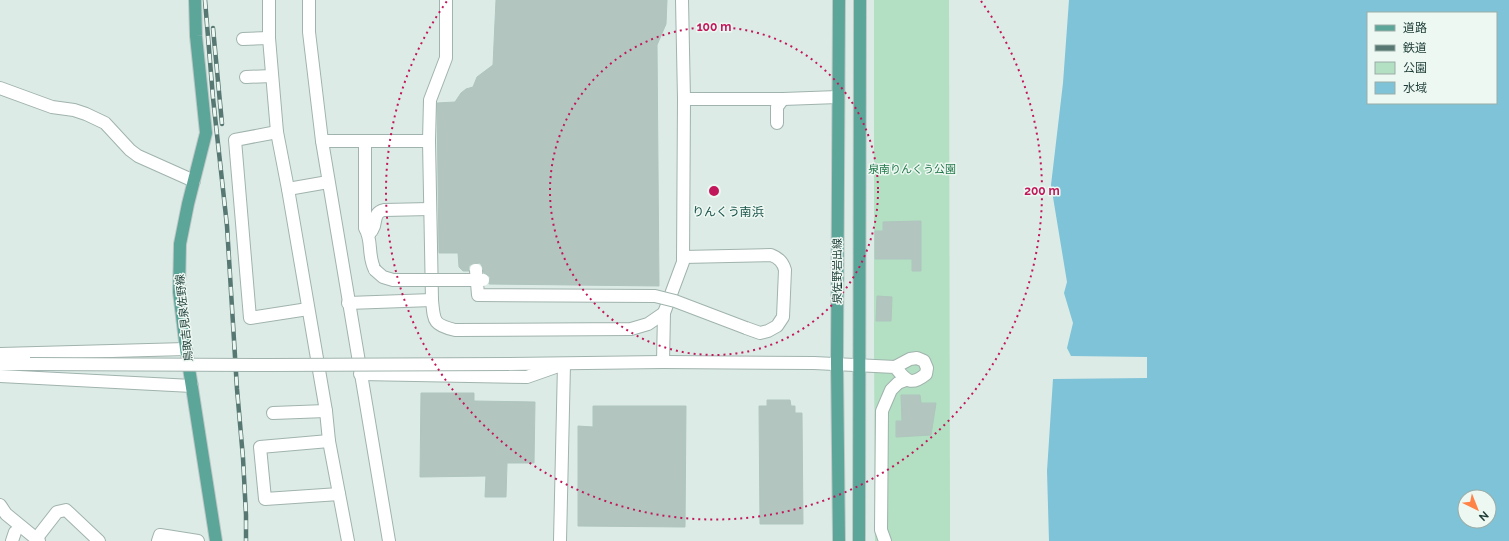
<svg xmlns="http://www.w3.org/2000/svg" width="1509" height="541" font-family="Raleway,'Noto Sans JP',sans-serif">
<style>
.green{fill:#b3dfc2}
.water{fill:#7ec3d8;fill-rule:evenodd}
.building{fill:#b2c6bf;stroke:#afc5be}
.lines{fill:none;stroke-linecap:round;stroke-linejoin:round}
.minor-casing{stroke:#a0b3ae;stroke-width:14}
.major-casing{stroke:#c0c8c7;stroke-width:14}
.minor{stroke:#fff;stroke-width:12}
.major{stroke:#5ca699;stroke-width:12}
.rail-casing{stroke:#577872;stroke-width:4.5}
.rail{stroke:#eef8f3;stroke-width:3;stroke-dasharray:9;stroke-linecap:butt}
.minor-bridge-casing{stroke:#a0b3ae;stroke-width:14;stroke-linecap:butt}
.minor-bridge{stroke:#fff;stroke-width:12}
.ring{fill:none;stroke:#c2185b;stroke-width:2;stroke-dasharray:2 4}
.labels{text-anchor:middle;stroke-width:3;stroke-linejoin:round;paint-order:stroke}
.park-label{font-size:11px;fill:#23774a;stroke:#eef8f3}
.street-label{font-size:11px;fill:#1d3c36;stroke:#eef8f3}
.neighbourhood-label{font-size:12px;fill:#175047;stroke:#eef8f3}
.centre{fill:#c2185b;stroke:#eef8f3;stroke-width:2}
.ring-label{font-size:12px;text-anchor:middle;font-weight:bold;fill:#c2185b;stroke:#eef8f3;stroke-width:3;stroke-linejoin:round;paint-order:stroke}
</style>
<rect width="100%" height="100%" fill="#ddebe6"/>
<polygon class="green" points="874,0 949,0 950,541 875,541 874,338"/>
<path class="water" d="M1069,0H1509V541H1049L1047,471L1053,379L1147,378V357L1071,356L1067,348L1073,323L1064,293L1067,282L1051,185L1063,83ZM1368,13H1496V103H1368ZM1465,497H1489V521H1465Z"/>
<g class="building">
<polygon points="496,0 667,0 666,24 657,45 659,286 489,284 490,277 484,273 482,266 480,263 472,264 469,266 469,271 463,271 459,267 458,253 439,253 437,103 455,102 461,93 466,89 473,87 477,77 493,65"/>
<polygon points="921,221 921,271 912,271 912,259 875,259 875,231 883,231 883,222"/>
<polygon points="877,296 892,297 891,321 876,321"/>
<polygon points="421,393 474,393 474,401 535,402 534,463 507,463 506,497 485,497 486,476 420,477"/>
<polygon points="901,395 920,395 921,403 936,403 931,435 896,437 896,421 902,421"/>
<polygon points="767,400 790,400 791,406 795,406 795,413 802,413 803,524 760,524 759,406 767,406"/>
<polygon points="593,406 686,406 685,527 578,526 578,426 593,427"/>
</g>
<g class="lines">
<g class="minor-casing">
<g id="minor">
<polyline points="269,0 269,38 277,132 288,189 326,411 329,441 348,541"/>
<polyline points="309,0 309,32 322,141 389,541"/>
<path d="M446,0V58L430,100L429,141L432,300C434,321 433,325 455,330L631,329L648,324L664,313"/>
<polyline points="243,39 269,38"/>
<polyline points="246,77 272,76"/>
<polyline points="0,88 52,107 74,110 86,114 105,123 130,150 138,156 194,181"/>
<polyline points="684,99 783,99 838,97"/>
<polyline points="777,123 777,107 783,99"/>
<polyline points="277,132 235,140 250,318 308,309"/>
<polyline points="322,141 429,141"/>
<path d="M365,141V228C373,241 367,255 375,270"/>
<polyline points="288,189 328,182"/>
<path d="M369,234C371,232 373,229 374,226C376,218 375,212 384,210L430,209"/>
<path d="M683,257L771,255C779,258 783,262 785,270L783,317L777,326L768,331L760,333L746,328"/>
<polyline points="348,303 432,300"/>
<polyline points="0,354 186,349"/>
<polyline points="663,362 664,313 683,262 684,99 682,0"/>
<polyline points="0,364 30,364"/>
<path d="M509,364L663,362L814,363L895,367L910,359L917,358L924,361L927,368L926,374C910,387 906,380 895,367"/>
<polyline points="360,374 527,377 564,364 560,541"/>
<polyline points="0,376 192,386"/>
<polyline points="273,413 326,411"/>
<polyline points="329,441 260,447 265,499 339,494"/>
<polyline points="0,505 6,514 39,541"/>
<polyline points="36,539 57,512 66,510 99,541"/>
<polyline points="12,541 15,532"/>
<polyline points="158,541 160,535 198,541"/>
<polyline points="885,541 881,530 882,411 891,390 898,383 906,380"/>
</g>
</g>
<g class="major-casing">
<g id="major">
<polyline points="195,0 196,36 206,133 188,204 180,244 179,292 186,349 216,541"/>
<polyline points="839,0 837,363 839,541"/>
<polyline points="859,541 860,0"/>
</g>
</g>
<use href="#minor" class="minor"/>
<use href="#major" class="major"/>
<g class="rail-casing">
<g id="rail">
<polyline points="205,0 213,98 227,226 237,389 243,458 246,515 246,541"/>
<polyline points="213,28 222,124"/>
</g>
</g>
<use href="#rail" class="rail"/>
<g class="minor-bridge-casing">
<g id="minor-bridge">
<polyline points="375,270 383,277 393,280 483,280"/>
<polyline points="476,270 478,295 655,296 675,301 746,328"/>
<polyline points="30,364 271,365 509,364"/>
</g>
</g>
<use href="#minor-bridge" class="minor-bridge"/>
</g>
<g class="ring">
<circle cx="714" cy="191" r="164"/>
<path d="M981 1A328 328 0 1 1 447 1"/>
</g>
<g class="labels">
<g class="park-label">
<text x="912" y="173">泉南りんくう公園</text>
</g>
<g class="street-label">
<text transform="translate(837 271) rotate(-90)" y="4">泉佐野岩出線</text>
<text transform="translate(184 318) rotate(-96)" y="4">鳥取吉見泉佐野線</text>
</g>
<g class="neighbourhood-label">
<text x="728" y="216">りんくう南浜</text>
</g>
</g>
<circle cx="714" cy="191" r="6" class="centre"/>
<g class="ring-label">
<text x="714" y="31">100 m</text>
<text x="1042" y="195">200 m</text>
</g>
<rect x="1367" y="12" width="130" height="92" fill="#eef8f3" stroke="#9aada7"/>
<rect x="1375" y="25" width="20" height="6" fill="#5ca699" stroke="#9aada7"/>
<text x="1403" y="32" font-size="12" fill="#1d3c36">道路</text>
<rect x="1375" y="45" width="20" height="6" fill="#577872" stroke="#9aada7"/>
<text x="1403" y="52" font-size="12" fill="#1d3c36">鉄道</text>
<rect x="1375" y="62" width="20" height="12" fill="#b3dfc2" stroke="#9aada7"/>
<text x="1403" y="72" font-size="12" fill="#1d3c36">公園</text>
<rect x="1375" y="82" width="20" height="12" fill="#7ec3d8" stroke="#9aada7"/>
<text x="1403" y="92" font-size="12" fill="#1d3c36">水域</text>
<g transform="translate(1477 509) rotate(137)"><circle r="19" fill="#eef8f3" stroke="#9aada7"/>
<path d="M0-3L7 15L0 10L-7 15Z" fill="#ff8347"/>
<text y="-6" font-size="11" font-weight="bold" text-anchor="middle" fill="#1d3c36">N</text>
</g>
</svg>
